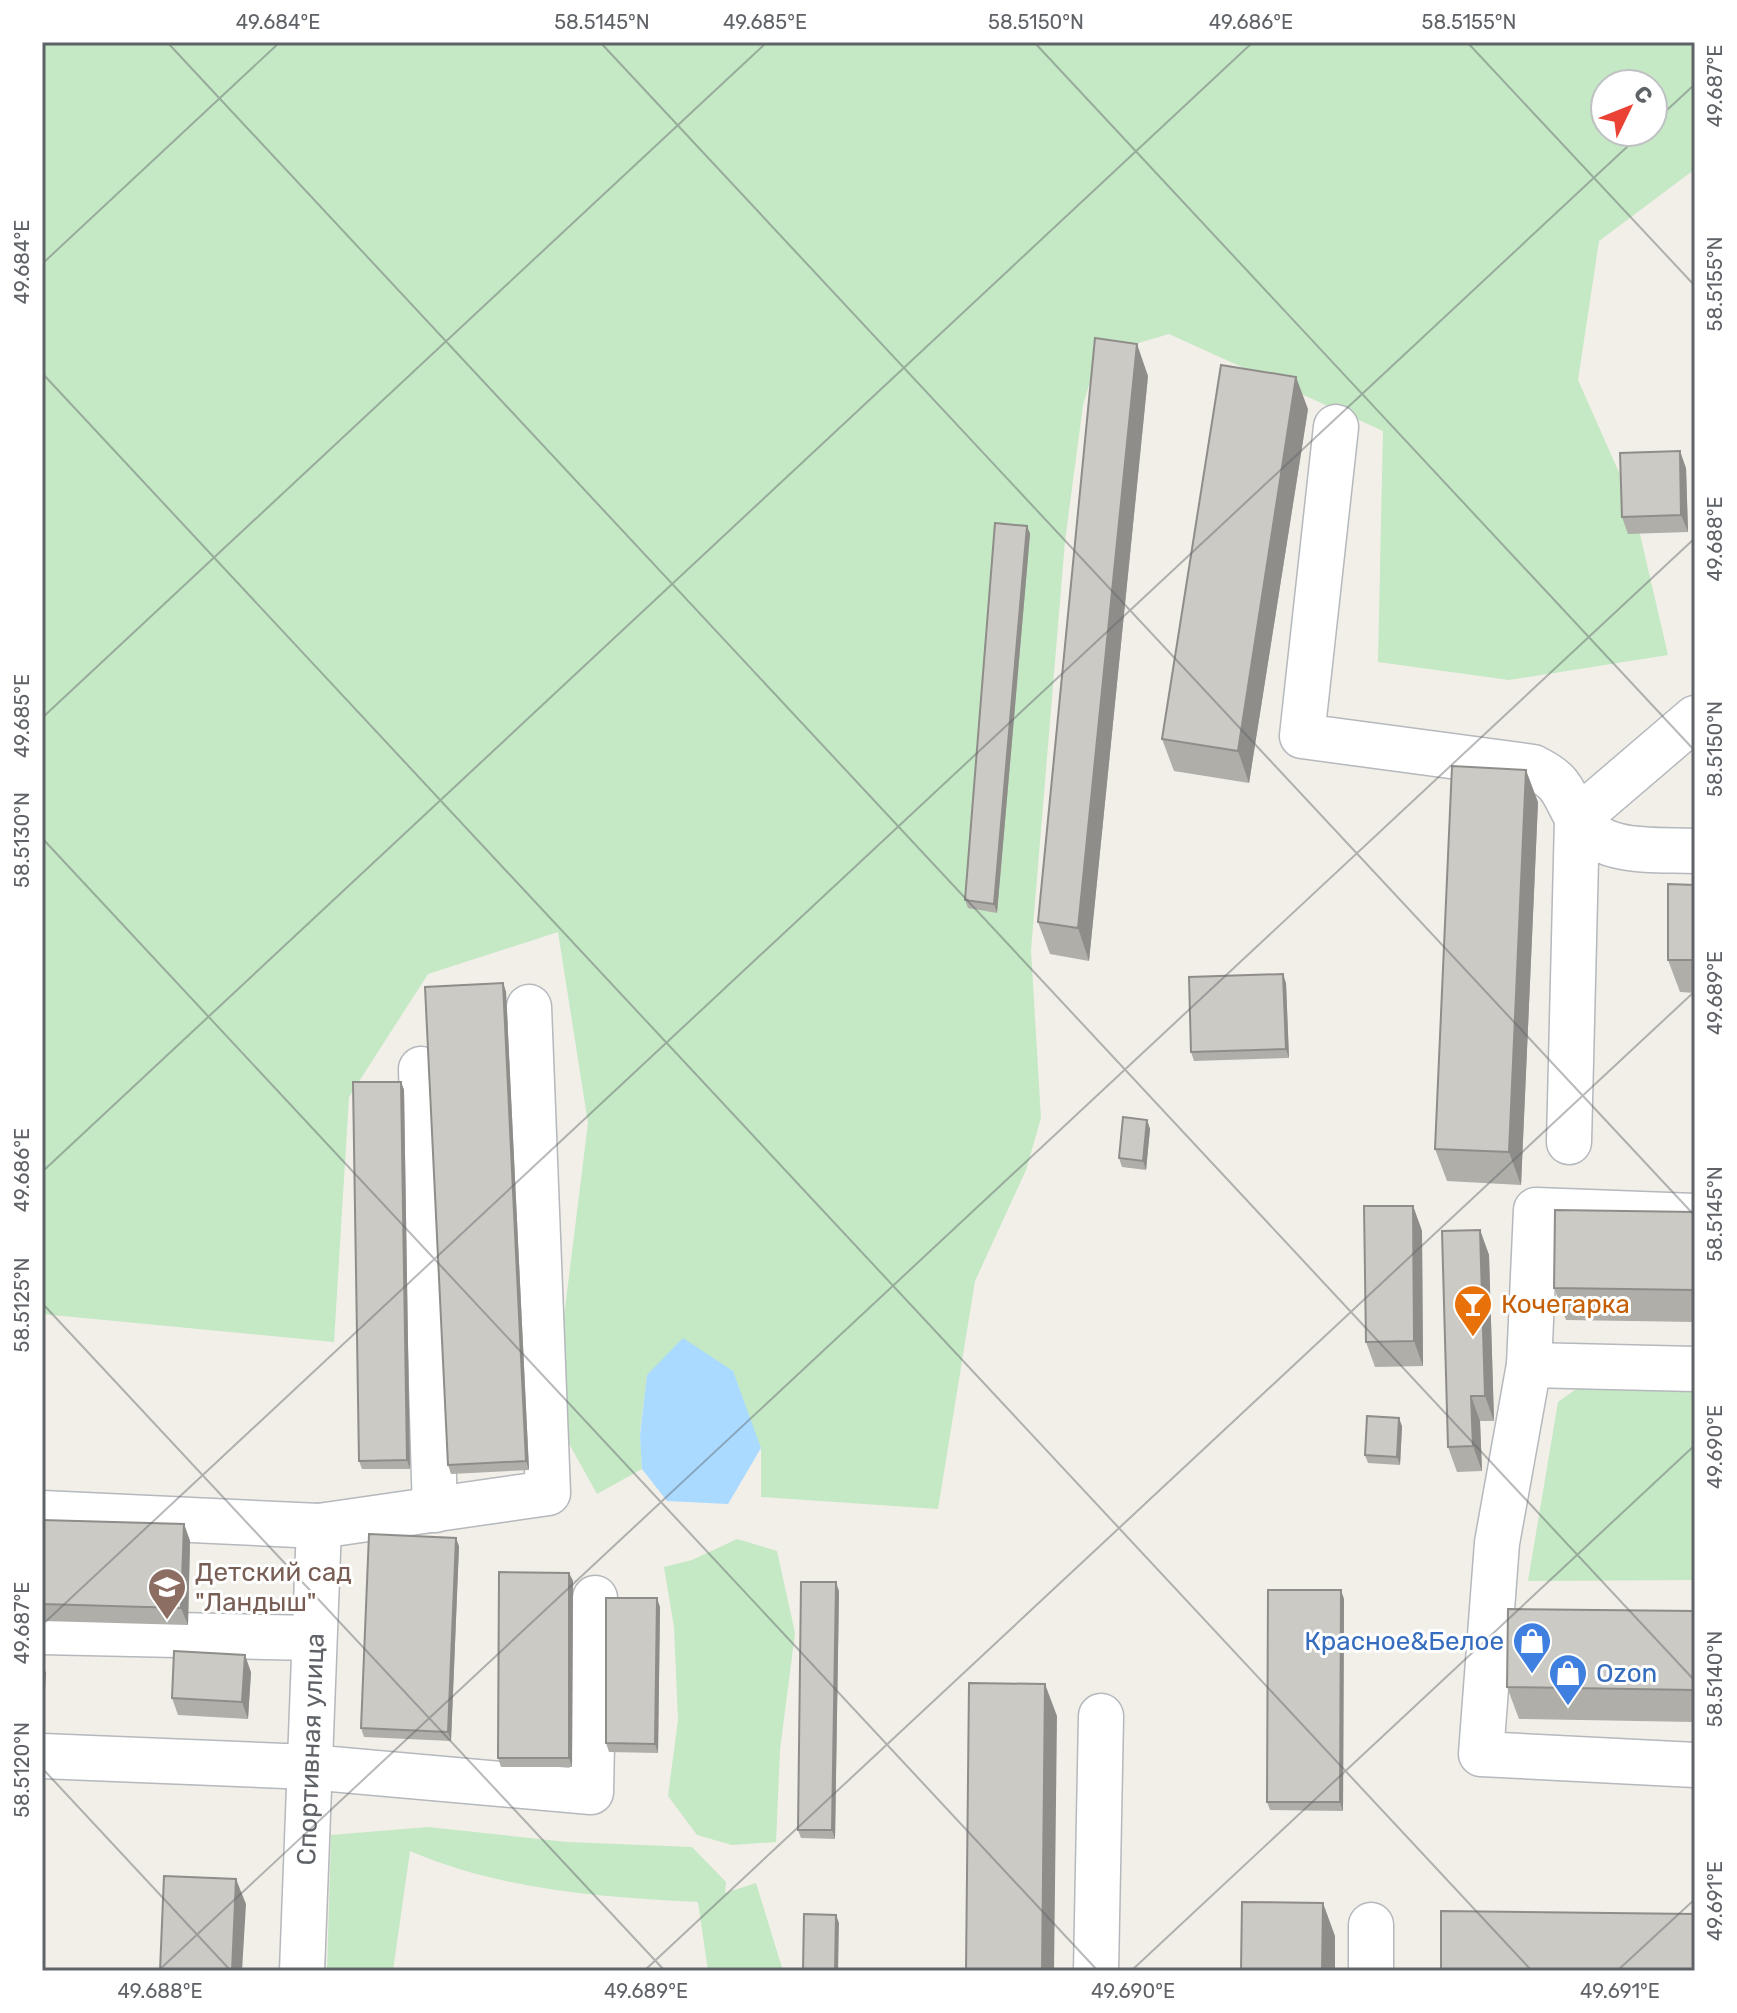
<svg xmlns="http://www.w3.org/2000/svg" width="1737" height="2013" font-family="Rubik,sans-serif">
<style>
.green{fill:#c5e8c5;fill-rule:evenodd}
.water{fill:#aadaff}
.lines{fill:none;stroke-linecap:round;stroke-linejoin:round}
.minor-casing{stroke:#b5b8bc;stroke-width:47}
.minor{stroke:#fff;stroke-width:44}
.wall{fill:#afaea9}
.shaded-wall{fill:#8f8d8a}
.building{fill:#cccac5;stroke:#8f8d8a;stroke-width:2}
.ticks{fill:none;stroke:#5f6368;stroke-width:2;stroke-opacity:0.45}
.labels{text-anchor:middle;stroke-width:6;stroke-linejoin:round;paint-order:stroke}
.food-label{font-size:26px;fill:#c56008;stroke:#fff;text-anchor:start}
.education-label{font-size:26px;fill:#785e54;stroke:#fff;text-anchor:start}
.shop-label{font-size:26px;fill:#366cbe;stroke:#fff;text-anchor:end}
.street-label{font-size:26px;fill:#5f6368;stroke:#fff}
.neatline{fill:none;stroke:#5f6368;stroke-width:3}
.ticks-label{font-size:20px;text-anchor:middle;fill:#5f6368}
</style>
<rect width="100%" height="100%" fill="#f1efe8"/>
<g class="green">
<path d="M42,42H1695V169L1599,241L1578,380L1633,504L1668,655L1509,680L1378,662L1383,431L1169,334L1098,355L1083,405L1065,541L1031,950L1041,1118L1026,1170L975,1281L938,1509L761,1497V1448L647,1376L640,1432L642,1469L597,1494L552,1413L588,1123L558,932L428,974L349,1097L334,1342L42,1314ZM1605,84H1653V132H1605Z"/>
<polygon points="1589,1380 1695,1386 1695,1580 1528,1581 1558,1402"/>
<polygon points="737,1539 777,1551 795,1633 780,1750 776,1842 732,1845 697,1835 668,1796 678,1720 674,1627 664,1567 692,1560"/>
<path d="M428,1827L567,1842L692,1847L726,1882L725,1893L756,1883L783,1971H708L698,1902C599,1897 501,1890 410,1851L393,1971H327L331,1835Z"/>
</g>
<polygon class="water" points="683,1338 733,1371 761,1448 728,1504 667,1501 642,1469 640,1435 647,1375"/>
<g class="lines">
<g class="minor-casing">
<g id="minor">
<path d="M1336,427L1302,736L1533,767C1563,782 1561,789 1576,816C1598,857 1656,849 1695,851"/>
<polyline points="421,1069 435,1510"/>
<polyline points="1569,1142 1577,819 1695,718"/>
<polyline points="1529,1365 1536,1210 1695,1216"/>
<polyline points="1695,1369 1529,1365 1497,1543 1481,1754 1695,1765"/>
<polyline points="42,1513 319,1526 548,1493 529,1007"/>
<polyline points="42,1632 314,1638"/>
<polyline points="42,1756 309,1767 591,1792 595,1598"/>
<path id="s1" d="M302,1971L319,1526"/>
<polyline points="1096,1971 1101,1716"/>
<polyline points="1371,1971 1371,1925"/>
</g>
</g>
<use href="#minor" class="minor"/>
</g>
<g class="wall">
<polygon points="1148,376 1089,961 1050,954 1038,922"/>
<polygon points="1308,409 1249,783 1174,771 1162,739"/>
<polygon points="1686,468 1688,532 1628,534 1622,517"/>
<polygon points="1027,526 1030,534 997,913 968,908 965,900"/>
<polygon points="1538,802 1521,1185 1447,1181 1435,1149"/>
<polygon points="1695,885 1695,993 1680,992 1668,960"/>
<polygon points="503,983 506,992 529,1470 451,1474 448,1465"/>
<polygon points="1286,983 1289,1058 1194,1061 1191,1052"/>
<polygon points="401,1082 404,1090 410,1469 362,1469 359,1461"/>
<polygon points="1147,1120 1150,1129 1146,1170 1122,1167 1119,1158"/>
<polygon points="1413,1206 1422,1231 1423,1366 1375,1367 1366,1342"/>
<polygon points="1695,1212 1695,1322 1566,1320 1554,1288"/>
<polygon points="1480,1230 1489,1255 1494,1421 1480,1421 1482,1471 1457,1472 1448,1447"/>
<polygon points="1402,1426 1400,1465 1368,1463 1365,1455"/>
<polygon points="42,1520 184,1524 190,1541 188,1625 42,1621"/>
<polygon points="459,1546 451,1741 364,1737 361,1728"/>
<polygon points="569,1573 573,1581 572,1767 501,1767 498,1758"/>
<polygon points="839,1591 835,1839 801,1838 798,1830"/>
<polygon points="1344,1599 1343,1811 1270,1810 1267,1802"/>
<polygon points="660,1607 658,1753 609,1752 606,1743"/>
<polygon points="1695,1611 1695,1722 1519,1719 1507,1687"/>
<polygon points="251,1672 248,1719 178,1715 172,1698"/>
</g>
<g class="shaded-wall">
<polygon points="1137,344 1148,376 1089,961 1078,928"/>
<polygon points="1296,377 1308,409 1249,783 1238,751"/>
<polygon points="1680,451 1686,468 1688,532 1681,515"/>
<polygon points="1027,526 1030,534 997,913 994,904"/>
<polygon points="1526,770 1538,802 1521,1185 1509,1152"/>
<polygon points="1283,974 1286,983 1289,1058 1286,1049"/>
<polygon points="503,983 506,992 529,1470 526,1461"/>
<polygon points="401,1082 404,1090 410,1469 407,1460"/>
<polygon points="1147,1120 1150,1129 1146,1170 1143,1161"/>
<polygon points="1413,1206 1422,1231 1423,1366 1414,1341"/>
<polygon points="1480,1230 1489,1255 1494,1421 1485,1396"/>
<polygon points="1471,1396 1480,1421 1482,1471 1473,1446"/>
<polygon points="1399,1418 1402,1426 1400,1465 1397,1457"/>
<polygon points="184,1524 190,1541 188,1625 181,1608"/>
<polygon points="456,1538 459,1546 451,1741 448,1732"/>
<polygon points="569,1573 573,1581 572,1767 569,1758"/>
<polygon points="836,1582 839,1591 835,1839 832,1830"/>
<polygon points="1341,1590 1344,1599 1343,1811 1340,1802"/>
<polygon points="657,1598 660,1607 658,1753 655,1744"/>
<polygon points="245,1655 251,1672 248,1719 242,1702"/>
<polygon points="42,1662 46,1673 44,1709 42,1703"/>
<polygon points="1045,1684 1057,1716 1054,1971 1042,1971"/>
<polygon points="236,1879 246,1904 242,1971 232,1971"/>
<polygon points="1323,1903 1335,1936 1335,1971 1322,1971"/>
<polygon points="836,1915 839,1923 838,1971 835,1971"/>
</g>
<g class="building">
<polygon points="1095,338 1137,344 1078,928 1038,922"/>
<polygon points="1221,365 1296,377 1238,751 1162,739"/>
<polygon points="1680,451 1681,515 1622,517 1620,453"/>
<polygon points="995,523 1027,526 994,904 965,900"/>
<polygon points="1452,766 1526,770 1509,1152 1435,1149"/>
<polygon points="1668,884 1695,885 1695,960 1668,960"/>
<polygon points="1283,974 1286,1049 1191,1052 1189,977"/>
<polygon points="503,983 526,1461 448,1465 425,987"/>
<polygon points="353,1082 401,1082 407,1460 359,1461"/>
<polygon points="1123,1117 1147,1120 1143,1161 1119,1158"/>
<polygon points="1364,1206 1413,1206 1414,1341 1366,1342"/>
<polygon points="1555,1210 1695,1212 1695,1290 1554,1288"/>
<polygon points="1480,1230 1485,1396 1471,1396 1473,1446 1448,1447 1442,1231"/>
<polygon points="1367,1416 1399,1418 1397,1457 1365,1455"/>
<polygon points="42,1520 184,1524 181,1608 42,1604"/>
<polygon points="369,1534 456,1538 448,1732 361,1728"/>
<polygon points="499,1572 569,1573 569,1758 498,1758"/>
<polygon points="801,1582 836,1582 832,1830 798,1830"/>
<polygon points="1268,1590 1341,1590 1340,1802 1267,1802"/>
<polygon points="606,1598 657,1598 655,1744 606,1743"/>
<polygon points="1508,1609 1695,1611 1695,1690 1507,1687"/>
<polygon points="174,1651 245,1655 242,1702 172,1698"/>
<polygon points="969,1683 1045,1684 1042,1971 966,1971"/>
<polygon points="164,1876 236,1879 232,1971 160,1971"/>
<polygon points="1242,1902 1323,1903 1322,1971 1241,1971"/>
<polygon points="1441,1911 1695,1914 1695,1971 1441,1971"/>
<polygon points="804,1914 836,1915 835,1971 803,1971"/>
</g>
<path class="ticks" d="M167,42L1695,1681M600,42L1695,1216M1034,42L1695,751M1467,42L1695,286M1653,123L1695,84M42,264L280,42M42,373L1532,1971M42,718L767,42M42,838L1098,1971M42,1172L1253,42M42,1303L665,1971M42,1625L1643,132M42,1768L231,1971M158,1971L1695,538M644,1971L1695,991M1131,1971L1695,1445M1617,1971L1695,1899"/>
<defs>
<g id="bar-pin" transform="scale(2)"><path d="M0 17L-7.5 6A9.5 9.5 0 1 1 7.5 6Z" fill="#e8710a" stroke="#fff"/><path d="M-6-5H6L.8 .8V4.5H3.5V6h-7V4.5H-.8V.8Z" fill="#fff"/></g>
<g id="school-pin" transform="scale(2)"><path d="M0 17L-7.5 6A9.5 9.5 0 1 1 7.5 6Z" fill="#8d6e63" stroke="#fff"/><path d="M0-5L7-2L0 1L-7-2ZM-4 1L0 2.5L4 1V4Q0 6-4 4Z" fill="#fff"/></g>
<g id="shop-pin" transform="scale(2)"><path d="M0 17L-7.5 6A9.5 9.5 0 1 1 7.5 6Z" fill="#3f7fe0" stroke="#fff"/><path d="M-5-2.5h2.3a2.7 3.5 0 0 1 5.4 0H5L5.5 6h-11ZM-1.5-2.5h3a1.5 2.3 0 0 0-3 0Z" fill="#fff"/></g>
</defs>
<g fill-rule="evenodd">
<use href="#bar-pin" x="1473" y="1304"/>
<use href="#school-pin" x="167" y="1587"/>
<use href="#shop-pin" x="1532" y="1641"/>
<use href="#shop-pin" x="1568" y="1673"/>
</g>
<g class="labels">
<g class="food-label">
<text x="1501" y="1313">Кочегарка</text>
</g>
<g class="education-label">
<text x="195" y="1581">Детский сад<tspan x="195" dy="30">"Ландыш"</tspan></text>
</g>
<g class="shop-label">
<text x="1504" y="1650">Красное&amp;Белое</text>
<text x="1596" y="1682" text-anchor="start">Ozon</text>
</g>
<g class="street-label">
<text dy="9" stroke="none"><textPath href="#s1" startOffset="222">Спортивная улица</textPath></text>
</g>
</g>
<rect width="1737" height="2013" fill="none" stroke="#ffffff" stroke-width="88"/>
<g transform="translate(1629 108) rotate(47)"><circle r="38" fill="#ffffff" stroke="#bfc1c3" stroke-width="2"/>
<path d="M0-6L14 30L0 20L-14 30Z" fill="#ea4335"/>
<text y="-12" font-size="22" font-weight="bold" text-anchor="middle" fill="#5f6368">С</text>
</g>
<rect x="44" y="44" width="1649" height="1925" class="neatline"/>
<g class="ticks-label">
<text x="278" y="29">49.684°E</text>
<text x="602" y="29">58.5145°N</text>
<text x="765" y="29">49.685°E</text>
<text x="1036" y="29">58.5150°N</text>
<text x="1251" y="29">49.686°E</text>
<text x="1469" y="29">58.5155°N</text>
<text transform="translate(1715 86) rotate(-90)" y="7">49.687°E</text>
<text transform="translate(22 262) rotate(-90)" y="7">49.684°E</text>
<text transform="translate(1715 284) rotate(-90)" y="7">58.5155°N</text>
<text transform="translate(1715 539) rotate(-90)" y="7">49.688°E</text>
<text transform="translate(22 716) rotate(-90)" y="7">49.685°E</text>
<text transform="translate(1715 749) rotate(-90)" y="7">58.5150°N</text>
<text transform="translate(22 840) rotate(-90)" y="7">58.5130°N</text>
<text transform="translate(1715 993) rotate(-90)" y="7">49.689°E</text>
<text transform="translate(22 1170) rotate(-90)" y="7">49.686°E</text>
<text transform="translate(1715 1214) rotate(-90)" y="7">58.5145°N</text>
<text transform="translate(22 1305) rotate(-90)" y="7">58.5125°N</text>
<text transform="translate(1715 1447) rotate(-90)" y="7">49.690°E</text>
<text transform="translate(22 1623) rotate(-90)" y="7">49.687°E</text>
<text transform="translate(1715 1679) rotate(-90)" y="7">58.5140°N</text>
<text transform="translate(22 1770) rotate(-90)" y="7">58.5120°N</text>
<text transform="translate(1715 1901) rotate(-90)" y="7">49.691°E</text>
<text x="160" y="1998">49.688°E</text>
<text x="646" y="1998">49.689°E</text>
<text x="1133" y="1998">49.690°E</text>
<text x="1620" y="1998">49.691°E</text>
</g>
</svg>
